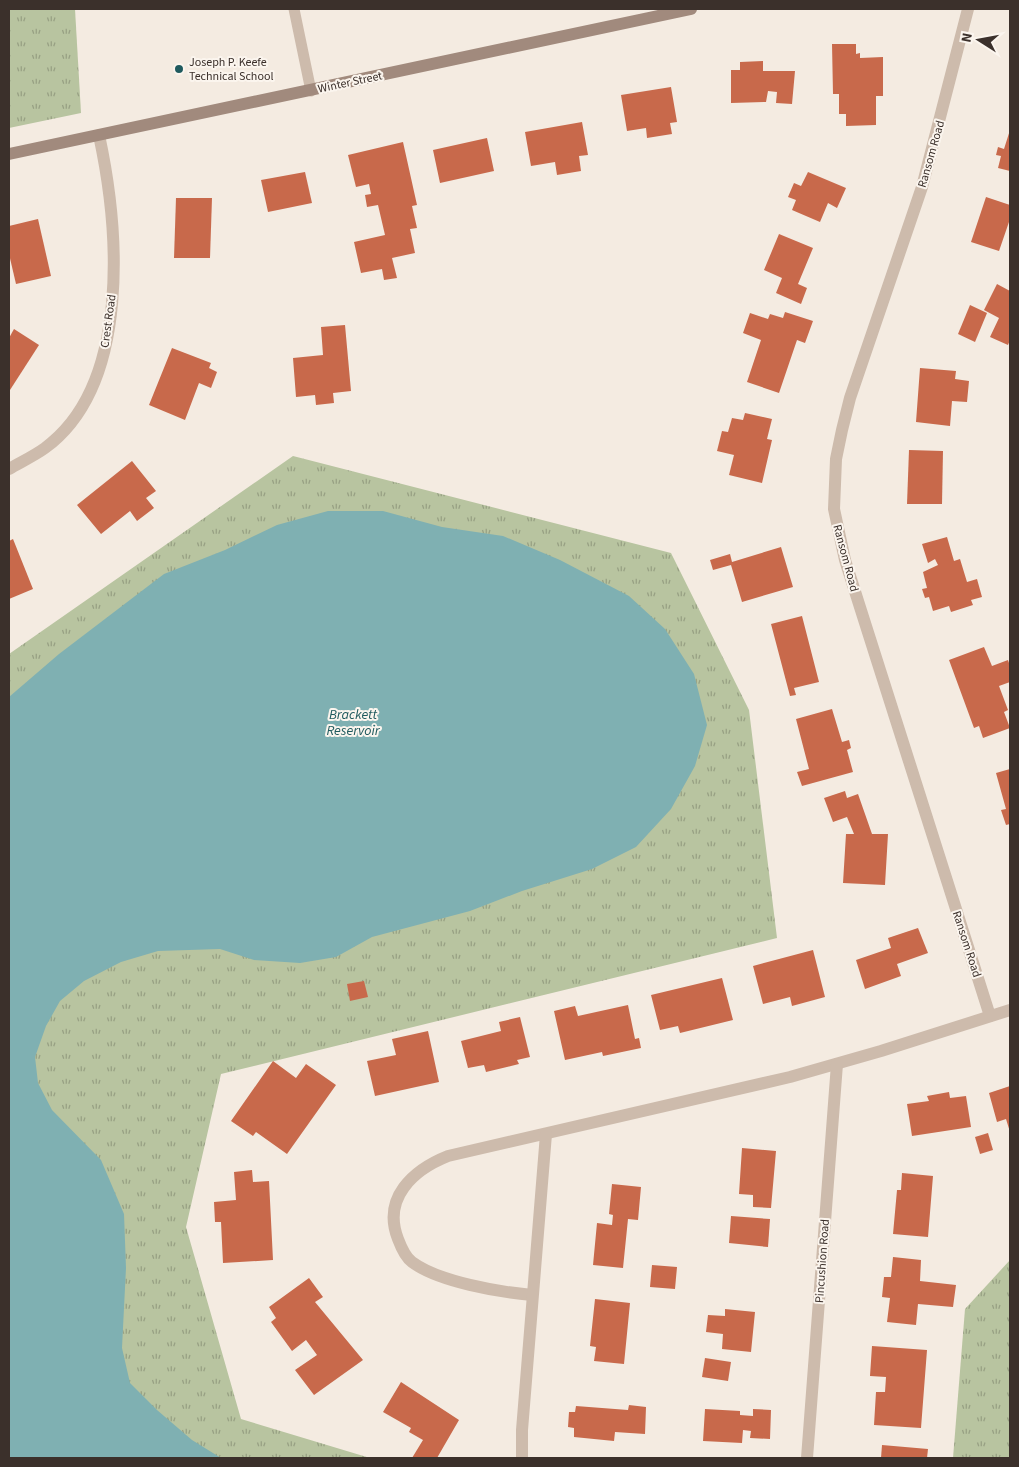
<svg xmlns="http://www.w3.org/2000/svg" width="1019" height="1467" font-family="'Source Sans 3',sans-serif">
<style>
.grass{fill:url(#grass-tufts)}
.water{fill:#7fb0b2}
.building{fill:#c8694b}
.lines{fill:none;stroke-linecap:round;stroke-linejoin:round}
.service{stroke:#cdbbac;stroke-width:11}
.minor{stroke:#cdbbac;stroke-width:12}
.secondary{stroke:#a18a7d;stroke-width:12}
.poi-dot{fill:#1f5a5e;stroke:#fbf5ee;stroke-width:2}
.labels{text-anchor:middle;stroke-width:4;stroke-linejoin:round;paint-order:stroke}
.poi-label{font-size:12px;fill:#3b302b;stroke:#fbf5ee;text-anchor:start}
.street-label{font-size:12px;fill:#3b302b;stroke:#fbf5ee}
.water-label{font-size:14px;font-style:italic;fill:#1f5a5e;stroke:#fbf5ee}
</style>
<defs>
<pattern id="grass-tufts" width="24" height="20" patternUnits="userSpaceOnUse" patternTransform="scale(1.25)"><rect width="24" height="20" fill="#b8c4a0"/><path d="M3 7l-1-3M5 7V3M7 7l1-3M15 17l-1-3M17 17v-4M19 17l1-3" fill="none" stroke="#97a083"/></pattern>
</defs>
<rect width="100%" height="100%" fill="#f4ebe1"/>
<g class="grass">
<polygon points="9,9 75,9 81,113 9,128"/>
<polygon points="293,456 671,553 749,710 777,938 221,1074 186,1227 241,1419 370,1458 9,1458 9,654"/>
<polygon points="1010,1260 1010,1458 953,1458 965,1309"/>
</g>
<polygon class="water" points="328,511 383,511 442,527 503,536 560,560 629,596 665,629 694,674 707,725 695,766 671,809 636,847 592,869 522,891 470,911 372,937 336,957 300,963 254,960 220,949 158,951 121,962 84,981 60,1001 46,1026 35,1057 38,1083 52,1110 101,1160 124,1214 126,1268 122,1348 130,1383 157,1410 192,1440 221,1458 9,1458 9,697 59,654 164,574 225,550 277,525"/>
<g class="building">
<polygon points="832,44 856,44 856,54 860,53 860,58 883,57 883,96 876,96 876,125 846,126 846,114 839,114 839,94 833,94"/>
<polygon points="763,61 763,71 795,71 792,104 776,103 777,92 768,91 766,102 731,103 731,70 740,70 740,62"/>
<polygon points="671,87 677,122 670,123 672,134 647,138 646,128 627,131 621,95"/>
<polygon points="582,122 588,155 579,156 581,171 557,175 555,162 531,166 525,132"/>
<polygon points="1010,130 1010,171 998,168 1001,156 996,155 998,147 1004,149"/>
<polygon points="487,138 494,171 440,183 433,150"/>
<polygon points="403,142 417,205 412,206 417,228 410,229 415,253 392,258 397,278 384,280 382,269 361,273 354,242 385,235 378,205 367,207 365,195 371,194 369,184 356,187 348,155"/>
<polygon points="305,172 312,203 268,212 261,180"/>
<polygon points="808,172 846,188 837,208 828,203 820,222 792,210 796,200 788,197 794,183 801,186"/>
<polygon points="986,197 1010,205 1010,219 999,251 971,242"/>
<polygon points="176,198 212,198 210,258 174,258"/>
<polygon points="38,219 51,276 16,284 9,254 9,226"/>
<polygon points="779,234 813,248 798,284 807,288 801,304 776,293 782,278 764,270"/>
<polygon points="997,284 1010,291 1010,340 1008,345 990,337 999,318 984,310"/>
<polygon points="970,305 987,313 975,342 958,334"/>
<polygon points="785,312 813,321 805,343 797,340 779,393 747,382 761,340 743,333 750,313 768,319 770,314 783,318"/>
<polygon points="345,325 351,391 333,393 334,403 316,405 315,395 296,397 293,358 323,355 321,327"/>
<polygon points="14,329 39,345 10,390 9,338"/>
<polygon points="172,348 211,363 209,368 217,372 211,388 199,383 185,420 149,405"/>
<polygon points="920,368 956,371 955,379 969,381 967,402 952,401 950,426 916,422"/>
<polygon points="745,413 772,419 767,439 772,440 762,483 729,475 734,455 717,451 722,431 728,432 732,418 743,420"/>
<polygon points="909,450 943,451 942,504 907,504"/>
<polygon points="132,461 156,491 146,498 154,508 137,521 130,511 101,534 77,505"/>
<polygon points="947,537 954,561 960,559 967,582 977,579 982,597 971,600 973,605 951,612 949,606 933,611 929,597 925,598 922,589 927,588 923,572 938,565 935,559 928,563 922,544"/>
<polygon points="13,539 33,589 9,599 9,541"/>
<polygon points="781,547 793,587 742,602 731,565 713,570 710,560 730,554 732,562"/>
<polygon points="802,616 819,682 794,688 796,695 790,696 771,624"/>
<polygon points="984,647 992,666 1008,660 1010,666 1010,682 999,686 1008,710 1004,712 1010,728 983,738 979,726 974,728 949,660"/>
<polygon points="832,709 842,742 849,740 851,748 847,750 853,772 802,786 797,772 809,769 796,719"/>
<polygon points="1010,769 1010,824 1006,825 1001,810 1006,809 996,773"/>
<polygon points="845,791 847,798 858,794 872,834 888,834 885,885 843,883 846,834 854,834 847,817 833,822 824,798"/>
<polygon points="918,928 928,953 897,964 901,976 865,989 856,960 891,948 888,938"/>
<polygon points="813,950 825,997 792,1006 790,997 763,1004 753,966"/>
<polygon points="722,978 733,1020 680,1033 678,1026 660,1030 651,995"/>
<polygon points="364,981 368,997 350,1001 347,984"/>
<polygon points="628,1005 635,1039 639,1038 641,1048 603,1056 602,1052 565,1060 554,1011 575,1006 578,1016"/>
<polygon points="520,1017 530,1057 517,1060 519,1064 486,1072 484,1065 468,1068 461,1041 501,1031 499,1022"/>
<polygon points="428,1031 439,1082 375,1096 367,1061 396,1055 392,1039"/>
<polygon points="273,1061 296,1078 306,1064 336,1085 287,1154 256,1132 253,1136 231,1121"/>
<polygon points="1010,1086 1010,1132 1006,1119 997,1122 989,1093"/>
<polygon points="949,1092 950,1098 966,1096 971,1127 912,1136 907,1104 929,1101 927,1096"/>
<polygon points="988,1133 993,1150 980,1154 975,1137"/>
<polygon points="742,1148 776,1151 771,1208 753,1207 753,1195 739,1194"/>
<polygon points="252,1170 253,1182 269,1181 273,1260 223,1263 221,1222 215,1222 214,1202 236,1200 234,1172"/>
<polygon points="902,1173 933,1176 928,1237 893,1234 897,1190 901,1190"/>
<polygon points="612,1184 641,1187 638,1220 628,1219 623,1268 593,1265 597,1223 612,1225 613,1215 609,1214"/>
<polygon points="731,1216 770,1219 768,1247 729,1243"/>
<polygon points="893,1257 921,1260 920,1281 956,1285 953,1307 918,1304 916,1325 887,1322 890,1298 882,1297 884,1277 891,1277"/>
<polygon points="652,1265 677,1267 675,1289 650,1287"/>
<polygon points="309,1278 323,1297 315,1302 363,1360 314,1395 295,1370 317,1355 306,1340 292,1351 271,1322 276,1318 269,1307"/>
<polygon points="595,1299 630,1303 624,1364 594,1361 596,1347 590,1346"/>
<polygon points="725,1309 755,1312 751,1352 722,1349 723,1334 706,1332 708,1315 725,1316"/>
<polygon points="872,1346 927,1350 921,1428 874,1425 876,1392 885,1392 886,1377 870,1376"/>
<polygon points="705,1358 731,1362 728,1381 702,1377"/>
<polygon points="401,1382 459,1420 437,1458 412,1458 423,1440 409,1432 411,1428 383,1412"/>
<polygon points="629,1405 646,1407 645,1434 615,1432 614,1441 574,1437 574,1428 568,1427 569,1412 575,1412 576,1406 628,1410"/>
<polygon points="705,1409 740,1411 740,1415 753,1416 753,1409 771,1410 770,1439 750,1438 751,1431 743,1430 742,1443 703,1441"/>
<polygon points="882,1445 928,1449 927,1458 881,1458"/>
</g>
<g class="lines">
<polyline class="service" points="294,9 311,91"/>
<g class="minor">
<polyline points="968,9 922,187 850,398 842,430 836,459 834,509 845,560 990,1016"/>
<path d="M9,469C21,462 34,456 45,448C132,384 119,228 99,135"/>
<path d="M532,1295C499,1292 439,1282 412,1262C405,1257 401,1247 398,1239C382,1198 413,1170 448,1156L790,1077L881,1051L1010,1010"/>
<polyline points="522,1458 522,1430 546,1134"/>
<polyline points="807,1458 837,1064"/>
</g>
<polyline class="secondary" points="9,154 691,9"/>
</g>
<circle class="poi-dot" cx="179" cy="69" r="5"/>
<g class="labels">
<g class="poi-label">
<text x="189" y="66">Joseph P. Keefe<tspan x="189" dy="14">Technical School</tspan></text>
</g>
<g class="street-label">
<text transform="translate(350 82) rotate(-12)" y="4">Winter Street</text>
<text transform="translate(931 154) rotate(-74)" y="4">Ransom Road</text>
<text transform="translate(108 321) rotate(-82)" y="4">Crest Road</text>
<text transform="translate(846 558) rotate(75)" y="4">Ransom Road</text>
<text transform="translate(967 944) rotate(72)" y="4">Ransom Road</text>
<text transform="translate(822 1261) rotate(-86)" y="4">Pincushion Road</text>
</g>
<g class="water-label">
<text x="353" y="719">Brackett<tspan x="353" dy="16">Reservoir</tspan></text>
</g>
</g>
<rect width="1019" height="1467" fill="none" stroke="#3b302b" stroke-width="20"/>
<g transform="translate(979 40) rotate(281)" stroke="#fbf5ee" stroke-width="4" paint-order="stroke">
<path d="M0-4L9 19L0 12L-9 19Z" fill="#3b302b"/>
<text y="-8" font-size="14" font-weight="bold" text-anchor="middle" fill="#3b302b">N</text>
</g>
</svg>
